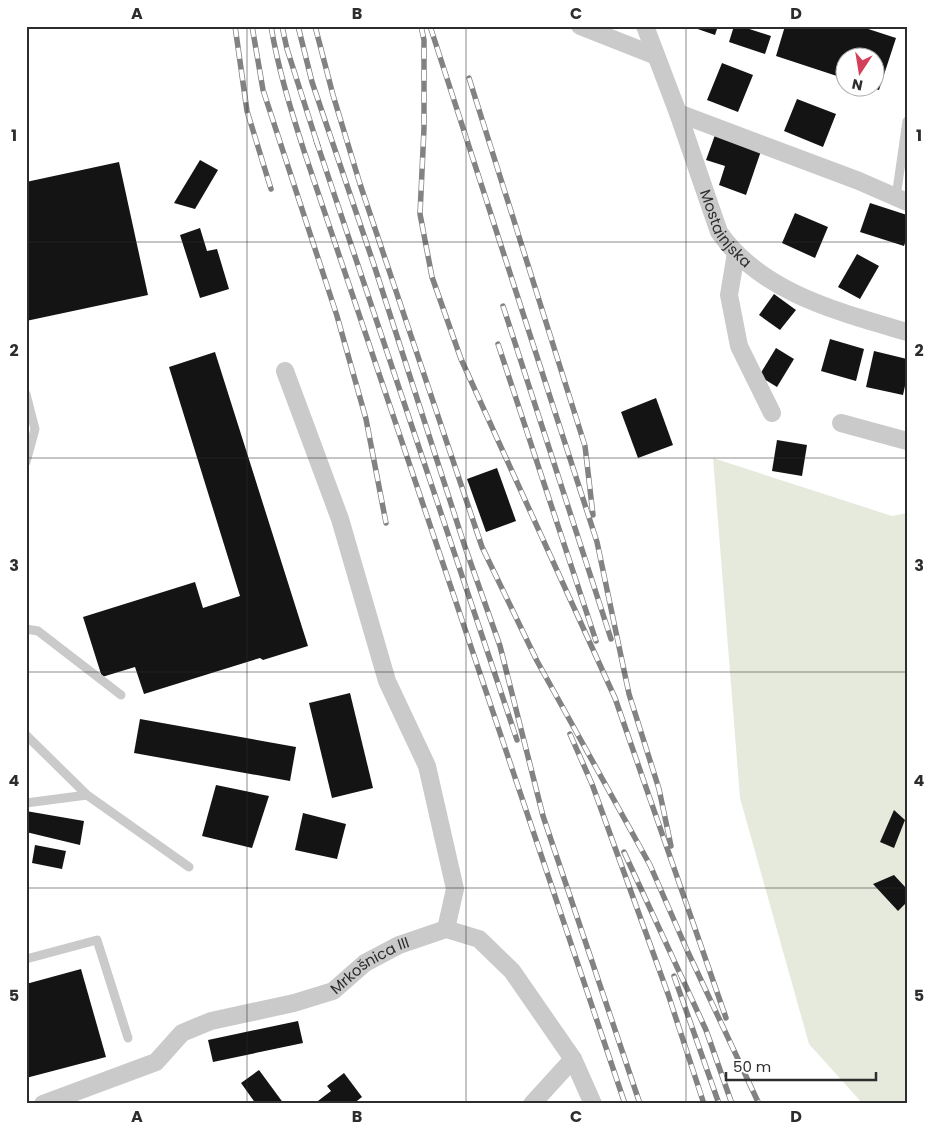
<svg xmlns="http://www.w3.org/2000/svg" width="933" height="1130" font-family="Poppins,sans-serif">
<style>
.green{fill:#e5eadc}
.building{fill:#141414}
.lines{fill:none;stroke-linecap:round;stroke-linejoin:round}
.lane{stroke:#cacaca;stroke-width:9}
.street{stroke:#cacaca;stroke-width:18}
.rail-casing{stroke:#828282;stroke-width:5.5}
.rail{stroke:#fff;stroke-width:4;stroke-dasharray:11;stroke-linecap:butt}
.grid{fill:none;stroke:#2d2d2d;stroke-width:1;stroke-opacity:0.55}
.labels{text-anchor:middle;stroke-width:5;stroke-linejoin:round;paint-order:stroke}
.street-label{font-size:15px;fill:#2d2d2d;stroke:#fff}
.neatline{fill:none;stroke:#2d2d2d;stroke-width:2}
.grid-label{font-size:16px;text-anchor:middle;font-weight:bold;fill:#2d2d2d}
</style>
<rect width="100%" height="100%" fill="#fff"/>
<polygon class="green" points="713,458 892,516 907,513 907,1104 863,1104 809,1044 740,798"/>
<g class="building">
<polygon points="689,26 718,26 715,35"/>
<polygon points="734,26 740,26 771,36 765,54 729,42"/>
<polygon points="785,26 859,26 896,38 879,90 876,89 876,58 846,58 846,79 776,56"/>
<polygon points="722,63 753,75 738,112 707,100"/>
<polygon points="797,99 836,114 823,147 784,131"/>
<polygon points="715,135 761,151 746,195 719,185 725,166 706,160"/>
<polygon points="200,160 218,170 195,209 174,203"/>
<polygon points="119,162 148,295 26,321 26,182"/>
<polygon points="870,203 907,215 907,237 904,246 860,232"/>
<polygon points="795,213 828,227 815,258 782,243"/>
<polygon points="200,228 207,251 217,249 229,289 200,298 180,235"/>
<polygon points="857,254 879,266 860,299 838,287"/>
<polygon points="774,294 796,310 780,330 759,315"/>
<polygon points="830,339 864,349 856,381 821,371"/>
<polygon points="776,348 794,359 777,387 759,376"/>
<polygon points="874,351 907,359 907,377 903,395 866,387"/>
<polygon points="215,352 308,646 263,660 260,658 144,694 135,667 102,677 83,617 195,582 203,608 240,596 169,367"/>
<polygon points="656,398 673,445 638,458 621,412"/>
<polygon points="777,440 807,445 802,476 772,471"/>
<polygon points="497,468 516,521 486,532 467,479"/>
<polygon points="350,693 373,788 332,798 309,703"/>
<polygon points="140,719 296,747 290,781 134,753"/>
<polygon points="216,785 269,796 252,848 202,836"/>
<polygon points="894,810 905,820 894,848 880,842"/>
<polygon points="26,811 84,821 80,845 26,832"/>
<polygon points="303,813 346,824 337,859 295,850"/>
<polygon points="35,845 66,851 62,869 32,863"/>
<polygon points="894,875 907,889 907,902 898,911 873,884"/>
<polygon points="81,969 106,1057 26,1078 26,984"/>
<polygon points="298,1021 303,1043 213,1062 208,1040"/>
<polygon points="259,1070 284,1104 256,1104 241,1083"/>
<polygon points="344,1073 362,1097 353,1104 314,1104 331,1091 327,1086"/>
</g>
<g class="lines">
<g class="lane">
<polyline points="896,197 907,121"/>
<polyline points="26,394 35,429 26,462"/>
<polyline points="26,629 38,631 121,695"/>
<polyline points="26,735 87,795 189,867"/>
<polyline points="26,803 87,795"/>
<polyline points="26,959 97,940 128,1038"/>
</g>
<g class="street">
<polyline points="580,26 656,56"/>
<path id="s1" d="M645,26L678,113L719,232C761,293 840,312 907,332"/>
<polyline points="678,113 859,181 907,202"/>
<polyline points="736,253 729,295 739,346 772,413"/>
<polyline points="285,371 340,519 387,681 427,766 455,889 446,929"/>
<polyline points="841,423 907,441"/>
<path id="s2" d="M43,1104L156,1062L182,1033L211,1021L294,1003L333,991L365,963L399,945L446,929L479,939L512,971L573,1059L593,1104"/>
<polyline points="532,1104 573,1059"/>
</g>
<g class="rail-casing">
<g id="rail">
<polyline points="235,26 247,111 271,189"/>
<polyline points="252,26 263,90 337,316 366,419 386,523"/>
<path d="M271,26C278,69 291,110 304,151L625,1104"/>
<polyline points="282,26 287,49 318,146"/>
<polyline points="298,26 312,82 374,265 464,544 500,646 543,816 640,1104"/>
<polyline points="315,26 333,95 360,184 482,547 537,661 650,865 687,950 759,1104"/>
<polyline points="421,26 424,40 424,128 420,214 432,277 461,359 615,698 726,1018"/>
<polyline points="430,26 597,542 629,694 659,789 671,846"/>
<polyline points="469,78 585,446 593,515"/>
<polyline points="316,140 517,740"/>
<polyline points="503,306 611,639"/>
<polyline points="498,344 596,641"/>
<polyline points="570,734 592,784 668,994 704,1104"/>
<polyline points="624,852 706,1030 732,1104"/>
<polyline points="674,976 719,1104"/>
</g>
</g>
<use href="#rail" class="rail"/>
</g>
<path class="grid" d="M247,26V1104M466,26V1104M686,26V1104M26,242H907M26,458H907M26,672H907M26,888H907"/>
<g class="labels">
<g class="street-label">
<text dy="5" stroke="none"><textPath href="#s1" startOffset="219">Mostainjska</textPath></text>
<text dy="5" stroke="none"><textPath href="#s2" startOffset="362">Mrkošnica III</textPath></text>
</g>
</g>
<rect width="933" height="1130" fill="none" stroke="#ffffff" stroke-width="55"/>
<g transform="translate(860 72) rotate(192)"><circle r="24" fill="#ffffff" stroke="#ababab"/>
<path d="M0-4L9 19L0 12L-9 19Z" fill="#d43f5a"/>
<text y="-8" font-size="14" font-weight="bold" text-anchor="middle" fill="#2d2d2d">N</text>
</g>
<path d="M726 1072v8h150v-8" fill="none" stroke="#2d2d2d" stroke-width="2.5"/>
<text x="733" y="1072" font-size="15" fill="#2d2d2d" stroke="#ffffff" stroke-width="4" paint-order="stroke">50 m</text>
<rect x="28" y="28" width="878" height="1074" class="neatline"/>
<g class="grid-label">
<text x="137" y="19">A</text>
<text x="357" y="19">B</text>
<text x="576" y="19">C</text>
<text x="796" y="19">D</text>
<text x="14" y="141">1</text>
<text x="919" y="141">1</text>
<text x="14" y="356">2</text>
<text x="919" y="356">2</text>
<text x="14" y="571">3</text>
<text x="919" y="571">3</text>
<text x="14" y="786">4</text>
<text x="919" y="786">4</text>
<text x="14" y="1001">5</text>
<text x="919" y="1001">5</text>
<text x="137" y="1122">A</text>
<text x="357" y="1122">B</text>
<text x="576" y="1122">C</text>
<text x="796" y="1122">D</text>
</g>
</svg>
